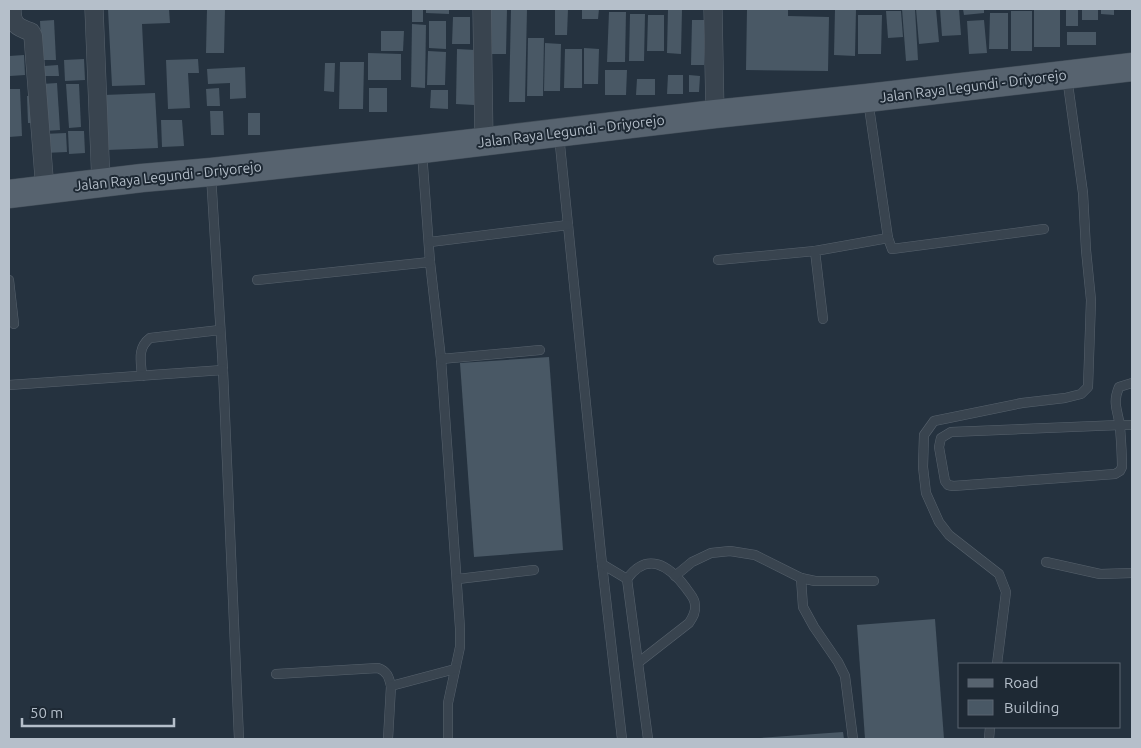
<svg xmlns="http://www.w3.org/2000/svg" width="1141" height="748" font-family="Ubuntu,sans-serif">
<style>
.building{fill:#495865}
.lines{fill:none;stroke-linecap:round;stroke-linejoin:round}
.lane-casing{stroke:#57626d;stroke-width:10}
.street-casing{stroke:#57626d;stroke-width:19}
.primary-casing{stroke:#424d58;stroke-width:29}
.lane{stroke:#39444f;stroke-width:9}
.street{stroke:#39444f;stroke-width:18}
.primary{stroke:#57636f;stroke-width:28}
.labels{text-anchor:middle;stroke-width:4;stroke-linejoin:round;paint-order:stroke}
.street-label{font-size:14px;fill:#b5bfca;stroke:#1e2934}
</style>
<rect width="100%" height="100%" fill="#25323f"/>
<g class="building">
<polygon points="108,9 169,9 170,23 142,24 145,85 112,86"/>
<polygon points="207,9 225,9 224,53 206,53"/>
<rect x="412" y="9" width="11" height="13"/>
<polygon points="426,9 449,9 449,14 426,13"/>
<polygon points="489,9 507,9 506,54 488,54"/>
<polygon points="511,9 527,9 525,102 509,102"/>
<polygon points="555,9 568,9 567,35 555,35"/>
<polygon points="582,9 599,9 598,19 582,19"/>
<polygon points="668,9 682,9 681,54 667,53"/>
<polygon points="747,9 788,9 788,16 829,17 828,71 746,70"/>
<polygon points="835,9 856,9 855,56 834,55"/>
<polygon points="902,9 915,9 918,60 906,61"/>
<polygon points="916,9 936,9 939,42 919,44"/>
<polygon points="940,9 959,9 961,35 942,36"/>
<polygon points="963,9 984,9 984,13 964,15"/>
<rect x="1034" y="9" width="26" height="38"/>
<rect x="1066" y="9" width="12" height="17"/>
<rect x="1082" y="9" width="16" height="11"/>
<polygon points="1101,9 1114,9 1114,15 1101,14"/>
<polygon points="886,11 901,11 903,37 888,38"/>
<rect x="1011" y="11" width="21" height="40"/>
<polygon points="609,12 626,12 625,62 607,62"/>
<polygon points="990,13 1008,13 1008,49 989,49"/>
<polygon points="630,14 645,14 644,61 629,61"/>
<polygon points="648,15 664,15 664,51 647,51"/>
<polygon points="858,15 882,15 881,54 858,54"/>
<polygon points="453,17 470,17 470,44 452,44"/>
<polygon points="54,20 56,60 42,60 40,21"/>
<polygon points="692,20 705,20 704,65 691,65"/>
<polygon points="984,20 987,53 969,54 967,21"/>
<polygon points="429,21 446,21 446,49 429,48"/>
<polygon points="412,24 426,25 425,88 411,87"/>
<polygon points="381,31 404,31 403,51 381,51"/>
<rect x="1067" y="32" width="29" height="13"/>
<polygon points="528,38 544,38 543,96 527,96"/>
<polygon points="545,43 561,44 560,91 544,91"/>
<polygon points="584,48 599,49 598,84 584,84"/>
<polygon points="457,49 475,50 474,105 456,104"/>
<polygon points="565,49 582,49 582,88 564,88"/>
<polygon points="428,51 446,52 445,85 427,85"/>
<polygon points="368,53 401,54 401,80 368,80"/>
<polygon points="24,55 25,75 10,76 9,56"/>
<polygon points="84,59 85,80 65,81 64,60"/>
<polygon points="198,59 199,73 188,73 190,108 168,109 166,60"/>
<polygon points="340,62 364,62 363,109 339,109"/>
<polygon points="325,63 335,63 334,92 324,91"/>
<polygon points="58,65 59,76 44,76 44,66"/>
<polygon points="245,67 246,98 230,99 230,83 208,84 207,69"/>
<polygon points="605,70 627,70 626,95 605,95"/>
<polygon points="668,75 683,75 683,94 667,94"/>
<polygon points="689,75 700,76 699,92 689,92"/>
<polygon points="637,79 655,79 655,95 636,95"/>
<polygon points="57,83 60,130 45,131 42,84"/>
<polygon points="66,84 79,84 81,127 69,128"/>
<polygon points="219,88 220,106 207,106 206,89"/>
<rect x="369" y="88" width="18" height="24"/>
<polygon points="9,89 20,89 22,136 9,137"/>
<polygon points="431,90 448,90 448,109 430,108"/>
<polygon points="155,93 158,148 107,150 104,95"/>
<polygon points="27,96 37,96 38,123 28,123"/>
<polygon points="210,111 223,111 224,135 211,135"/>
<rect x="248" y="113" width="12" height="22"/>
<polygon points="161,120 182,120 184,146 162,147"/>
<polygon points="68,131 84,131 85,153 69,154"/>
<polygon points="66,133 67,152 44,153 43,134"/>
<polygon points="549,357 563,550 474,557 460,363"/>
<polygon points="935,619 944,739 865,739 857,625"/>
<polygon points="843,732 844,739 760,739 760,738"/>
</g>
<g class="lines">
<g class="lane-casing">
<g id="lane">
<polyline points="868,100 888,238 892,249 1044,229"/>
<polyline points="559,135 602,564 622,739"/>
<polyline points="422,152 430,262 441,359 460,628 460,647 448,703 448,739"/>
<polyline points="211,175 223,370 239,739"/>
<polyline points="430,242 568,225"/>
<polyline points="718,260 815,251"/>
<polyline points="9,280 14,324"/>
<polyline points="257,280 430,262"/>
<polyline points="823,319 815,251 888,238"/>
<polyline points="441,359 540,350"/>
<path d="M142,376C141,361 137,348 150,338L220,330"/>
<path d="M1132,383L1119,387C1112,404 1118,410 1120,427C1121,440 1122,454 1122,467L1120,471L1115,474L953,486L948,485L945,481L939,447L941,438L951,432L1120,425H1132"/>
<polyline points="9,385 223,370"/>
<polyline points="1046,562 1100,574 1132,573"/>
<path d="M602,564L627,579C647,551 669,565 686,588C689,593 695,598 695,605C696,612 693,617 689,623L639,662"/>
<polyline points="675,576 692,562 711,553 730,551 755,555 801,578 815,581 874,581"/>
<polyline points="801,578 803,607 814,627 838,662 845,676 853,739"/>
<polyline points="458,579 534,570"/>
<polyline points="627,579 648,739"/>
<polyline points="997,664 1006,592 999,574 949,535 939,522 926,493 923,467 924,435 934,421 1022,403 1065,398 1081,394 1088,387 1091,300 1086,250 1083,193 1067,77"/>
<path d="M276,674L378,668C387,671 389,677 391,686"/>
<polyline points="388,739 391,686 455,669"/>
<polyline points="989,739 990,727"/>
</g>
</g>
<g class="street-casing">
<g id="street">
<path d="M12,9C12,25 17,27 31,32L33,36L45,190"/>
<polyline points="94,9 101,184"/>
<polyline points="482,9 484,142"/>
<polyline points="713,9 715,114"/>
</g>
</g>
<g class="primary-casing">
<polyline id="primary" points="9,194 142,178 211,172 422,149 715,114 867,98 1132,67"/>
</g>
<use href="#lane" class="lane"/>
<use href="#street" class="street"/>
<use href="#primary" class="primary"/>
</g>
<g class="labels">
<g class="street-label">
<text transform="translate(973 86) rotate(-7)" y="5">Jalan Raya Legundi - Driyorejo</text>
<text transform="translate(571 131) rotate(-7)" y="5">Jalan Raya Legundi - Driyorejo</text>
<text transform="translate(168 176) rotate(-6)" y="5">Jalan Raya Legundi - Driyorejo</text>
</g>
</g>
<rect width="1141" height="748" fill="none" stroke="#b5bfca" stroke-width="20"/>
<rect x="958" y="663" width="162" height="65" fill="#1e2934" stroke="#5a6570"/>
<rect x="968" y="679" width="25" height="8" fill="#57636f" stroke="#5a6570"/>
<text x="1004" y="688" font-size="15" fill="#b5bfca">Road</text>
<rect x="968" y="700" width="25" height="15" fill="#495865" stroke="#5a6570"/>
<text x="1004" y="713" font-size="15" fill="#b5bfca">Building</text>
<path d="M22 718v8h152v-8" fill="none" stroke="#b5bfca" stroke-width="2.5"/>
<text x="30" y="718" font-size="15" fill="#b5bfca" stroke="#1e2934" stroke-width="4" paint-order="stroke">50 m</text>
</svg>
